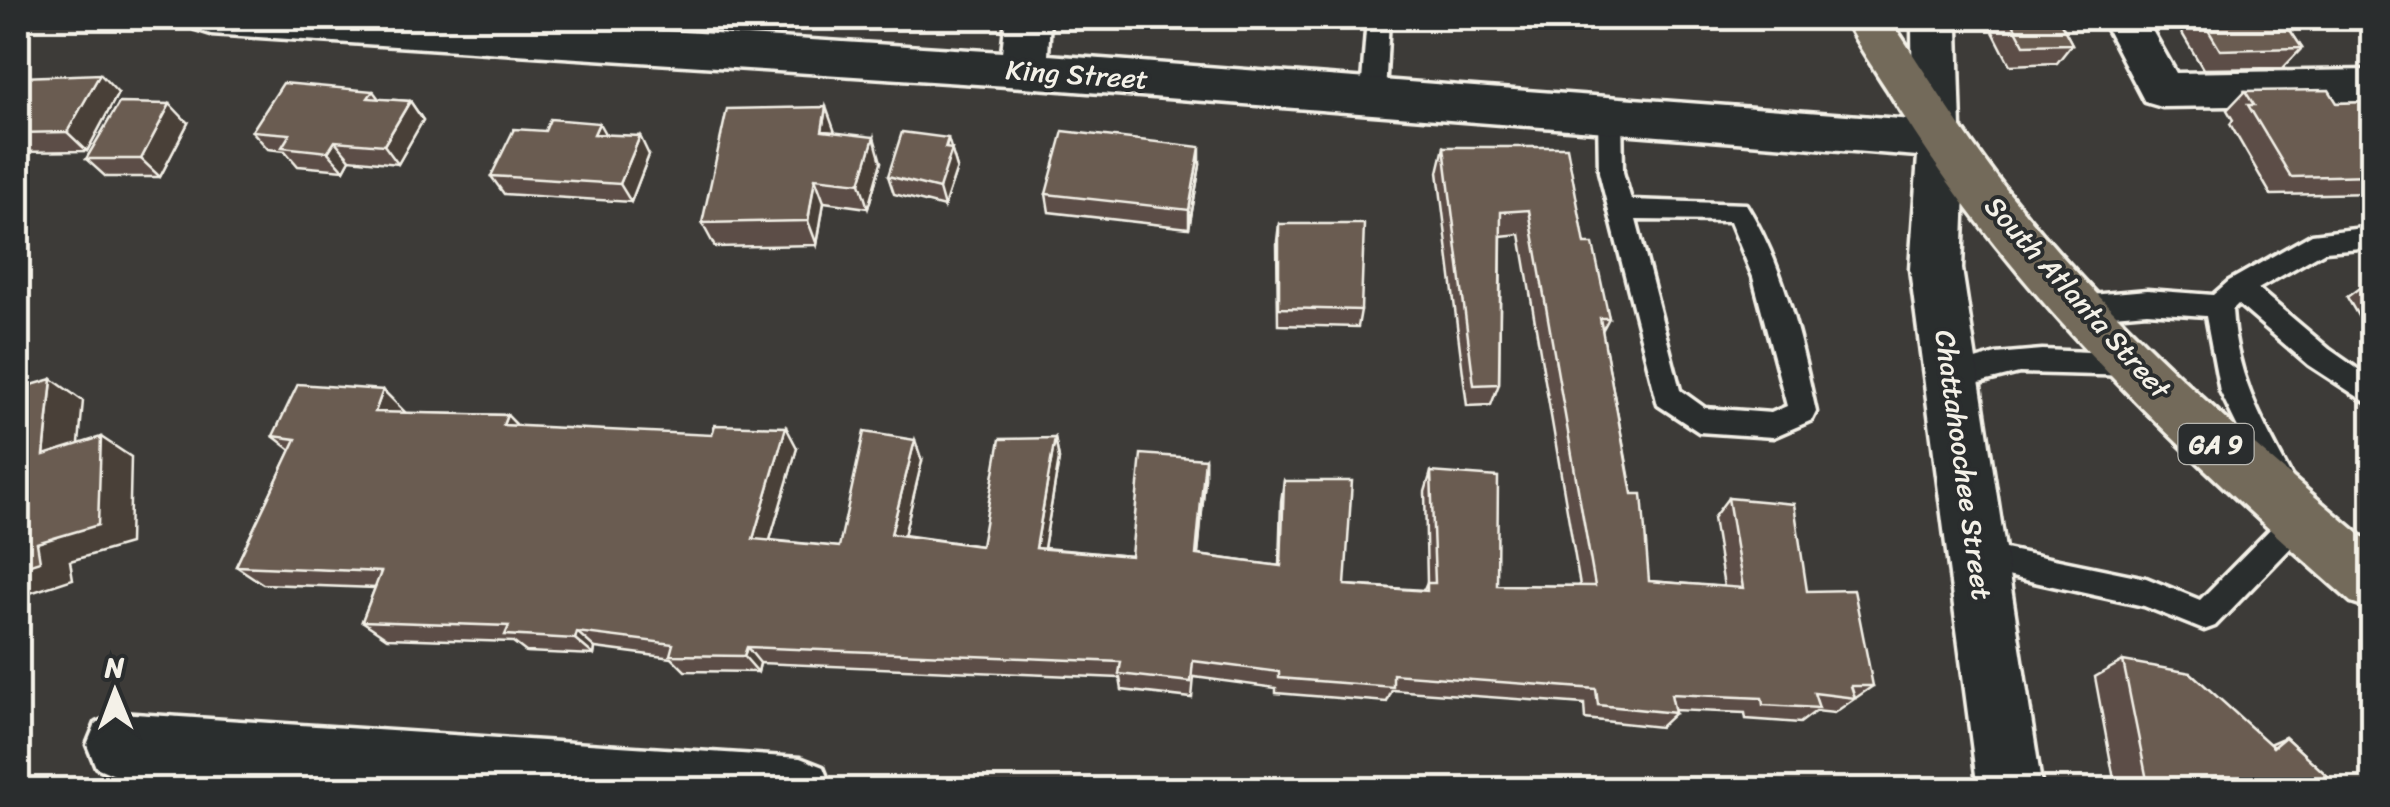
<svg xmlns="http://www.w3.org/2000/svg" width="2390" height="807" font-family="Sriracha,sans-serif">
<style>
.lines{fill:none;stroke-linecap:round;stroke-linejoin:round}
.lane-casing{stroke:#f4f1e8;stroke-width:7}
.street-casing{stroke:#f4f1e8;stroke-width:7}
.primary-casing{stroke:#f4f1e8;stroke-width:7}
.lane{fill:#2a2d2e;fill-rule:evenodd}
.street{fill:#2a2d2e;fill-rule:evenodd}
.primary{fill:#736b5a;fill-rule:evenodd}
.wall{fill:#5b4e46;stroke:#f4f1e8;stroke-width:2.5}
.shaded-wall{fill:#4a4039;stroke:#f4f1e8;stroke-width:2.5}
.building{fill:#6a5b51;stroke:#f4f1e8;stroke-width:2.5}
.labels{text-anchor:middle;stroke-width:8;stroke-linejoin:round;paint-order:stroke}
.shield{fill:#2a2d2e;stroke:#b7b6b0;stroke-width:2.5}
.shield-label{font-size:25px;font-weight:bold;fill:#f4f1e8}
.street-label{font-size:28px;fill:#f4f1e8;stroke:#2a2d2e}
</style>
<rect width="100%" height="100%" fill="#3d3b38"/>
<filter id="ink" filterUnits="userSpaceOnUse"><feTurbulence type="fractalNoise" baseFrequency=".01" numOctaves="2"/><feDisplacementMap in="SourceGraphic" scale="20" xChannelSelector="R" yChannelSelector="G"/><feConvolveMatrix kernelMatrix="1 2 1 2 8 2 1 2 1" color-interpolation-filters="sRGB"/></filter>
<g filter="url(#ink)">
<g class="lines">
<g class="lane-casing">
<g id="lane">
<polygon points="1367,18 1389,18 1385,95 1373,104 1361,95"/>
<path d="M1610,104L1622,113L1623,172L1631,200L1746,204C1784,265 1801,342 1816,412L1812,420L1773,437L1699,432L1658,405L1599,172L1598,113ZM1636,220L1730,221L1753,277L1787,406L1771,413L1705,408L1680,390Z"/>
<path d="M2372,227V247L2325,251L2258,289L2329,349L2372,379V406L2309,365L2238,304L2232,310C2237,396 2279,445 2313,520L2309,529L2215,626L2204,630L2144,606L1966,567L1961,557L1966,547L1976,543L2146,578L2200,600L2282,517L2220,391L2206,316L2147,312L2080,318L2071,315L2067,307L2071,299L2080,296L2147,290L2213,295L2229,281L2312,234Z"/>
<polygon points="2042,350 2136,354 2146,357 2150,365 2146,373 2136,376 2019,373 1951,390 1941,386 1937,378 1941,370 1996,354"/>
</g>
</g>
<g class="street-casing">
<g id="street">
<polygon points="188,18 456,18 1002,52 1006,18 1050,18 1048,55 1913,120 1912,25 1917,18 1964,18 1958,29 1961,129 1967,140 1962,269 2042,790 1978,790 1910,269 1918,156 1023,87 211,34 195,29"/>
<polygon points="2101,18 2145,18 2176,73 2372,70 2372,104 2162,107 2145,102"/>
<polygon points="119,713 800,758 823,767 832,790 311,790 119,777 96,767 87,745 96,723"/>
</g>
</g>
<g class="primary-casing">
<path id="primary" d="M1844,18H1889C1927,75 1963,134 2005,188C2111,323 2242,436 2372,545V609L2351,602C2177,448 2007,290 1887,89C1872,66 1856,42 1844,18Z"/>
</g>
<use href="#lane" class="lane"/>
<use href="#street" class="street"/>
<use href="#primary" class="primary"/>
</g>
<g class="wall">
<polygon points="1986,18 2058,18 2072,44 2057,63 2010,65"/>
<polygon points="2173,18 2282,18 2302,48 2283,68 2203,69"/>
<polygon points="18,85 118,93 87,151 18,152"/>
<polygon points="373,91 379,99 410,101 423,120 398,164 350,159 344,170 298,166 285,151 268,149 252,131"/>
<polygon points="2245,91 2337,103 2372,102 2372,193 2271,195 2230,124 2233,120 2227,110"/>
<polygon points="188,123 160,177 106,177 86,159"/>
<polygon points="835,133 881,162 868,208 824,202 817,245 715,247 702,223"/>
<polygon points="605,134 649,155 631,202 504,194 491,176"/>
<polygon points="1444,147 1585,244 1609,318 1602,331 1649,581 1724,587 1713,518 1728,498 1807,591 1873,686 1834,713 1816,711 1800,723 1746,719 1745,713 1674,710 1675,713 1660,727 1585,719 1584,704 1392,690 1387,702 1276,693 1276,688 1194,677 1192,698 1122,690 1120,678 760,663 758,672 685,671 672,658 595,648 594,655 526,652 513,642 387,638 362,621 375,588 263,584 236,566 291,450 273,436 383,390 405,413 507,415 518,426 797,448 770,540 839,547 922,461 904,535 981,546 1055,438 1059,459 1044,548 1131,556 1205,459 1205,479 1198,555 1279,566 1281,501 1284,481 1345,585 1424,590 1427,583 1425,492 1431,472 1497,585 1580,586 1520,234 1501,236 1499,384 1491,405 1467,406 1438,172"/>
<polygon points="951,149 957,168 944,207 894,194 888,176"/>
<polygon points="1200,165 1189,228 1049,212 1046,194"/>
<polygon points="1279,224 1361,310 1358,327 1278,325 1277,241"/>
<polygon points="2370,280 2372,280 2372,340 2347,297"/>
<polygon points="2123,661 2269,744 2285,737 2343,790 2116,790 2095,677"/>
</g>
<g class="shaded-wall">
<polygon points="100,74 118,93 87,151 67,132"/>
<polygon points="410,101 423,120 398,164 384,145"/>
<polygon points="170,104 188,123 160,177 141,159"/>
<polygon points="826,107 835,132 822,131"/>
<polygon points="599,123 609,141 594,134"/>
<polygon points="640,136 649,155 631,202 620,184"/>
<polygon points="874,137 881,162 868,208 860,183"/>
<polygon points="948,138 957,168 944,207 939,189"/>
<polygon points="335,141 350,159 344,170 328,152"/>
<polygon points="1200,147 1200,165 1189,228 1189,210"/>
<polygon points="815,178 824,202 817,245 808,221"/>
<polygon points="52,379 83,401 76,475 44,455"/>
<polygon points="383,390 405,412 397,433 375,412"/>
<polygon points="507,415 526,435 503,425"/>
<polygon points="786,427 797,448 765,557 753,539"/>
<polygon points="101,437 131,457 129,544 70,561 73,579 18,597 18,568 37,543"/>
<polygon points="1055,438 1059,459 1041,566 1036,548"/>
<polygon points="915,440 922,461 900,552 891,534"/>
<polygon points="1205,459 1205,479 1196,573 1196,555"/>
<polygon points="577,632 595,648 594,655 575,639"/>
<polygon points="747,647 760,663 758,672 744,656"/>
</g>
<g class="building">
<polygon points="2010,18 2058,18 2072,44 2024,45"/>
<polygon points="2201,18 2282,18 2302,48 2220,50"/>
<polygon points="100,74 67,132 18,133 18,85 22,77"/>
<polygon points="283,83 373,91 368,98 410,101 384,145 335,141 328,152 282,147 290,134 252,131"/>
<polygon points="2329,90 2337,103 2372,102 2372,175 2291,177 2248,105 2254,105 2245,91"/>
<polygon points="119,103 170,104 141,159 86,159"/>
<polygon points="826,107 822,131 874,137 860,183 815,178 808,221 702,223 727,109"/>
<polygon points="550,119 599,123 594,134 640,136 620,184 491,176 514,129 545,131"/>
<polygon points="1063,131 1200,147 1189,210 1046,194"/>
<polygon points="902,132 948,138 945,148 952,149 939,189 888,176"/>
<polygon points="1444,147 1567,147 1585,244 1593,244 1609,318 1600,318 1632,494 1642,494 1649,581 1743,588 1728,498 1794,504 1807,591 1854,590 1873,686 1851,686 1855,698 1814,693 1819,708 1763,705 1762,698 1671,694 1675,713 1598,705 1596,689 1393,674 1393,687 1279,678 1279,672 1193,661 1191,682 1119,674 1121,662 747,647 744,656 670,655 673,644 577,632 575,639 505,635 509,626 362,621 381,572 236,566 296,439 273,436 298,384 383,390 375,412 507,415 503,425 712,435 715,425 786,427 753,539 839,547 864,432 915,440 891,534 981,546 1000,439 1055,438 1036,548 1131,556 1141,454 1205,459 1196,555 1281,566 1284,481 1352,481 1345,585 1427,591 1427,583 1435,583 1431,472 1498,477 1497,585 1595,586 1529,210 1501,212 1499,384 1474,385"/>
<polygon points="1279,224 1364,224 1361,310 1279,308"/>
<polygon points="52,379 44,455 101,437 98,525 37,543 40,561 18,568 18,389"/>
<polygon points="2123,661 2191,673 2273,747 2285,737 2343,790 2149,790"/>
</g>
</g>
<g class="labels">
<rect class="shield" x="2178.5" y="424" width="75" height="40" rx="8"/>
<g class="shield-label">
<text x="2216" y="453">GA 9</text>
</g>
<g class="street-label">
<text transform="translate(1077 74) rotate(4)" y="10">King Street</text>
<text transform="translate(2078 297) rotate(48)" y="10">South Atlanta Street</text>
<text transform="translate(1964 465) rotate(82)" y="10">Chattahoochee Street</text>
</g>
</g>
<rect width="2390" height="807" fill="none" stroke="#2a2d2e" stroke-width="60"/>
<rect x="30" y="30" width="2330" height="747" fill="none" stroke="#f4f1e8" stroke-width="4" filter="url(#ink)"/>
<g transform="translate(115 692) rotate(359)" stroke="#2a2d2e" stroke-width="8" paint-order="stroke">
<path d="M0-8L18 38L0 25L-18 38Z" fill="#f4f1e8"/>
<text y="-15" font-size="28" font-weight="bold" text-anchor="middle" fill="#f4f1e8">N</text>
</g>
</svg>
